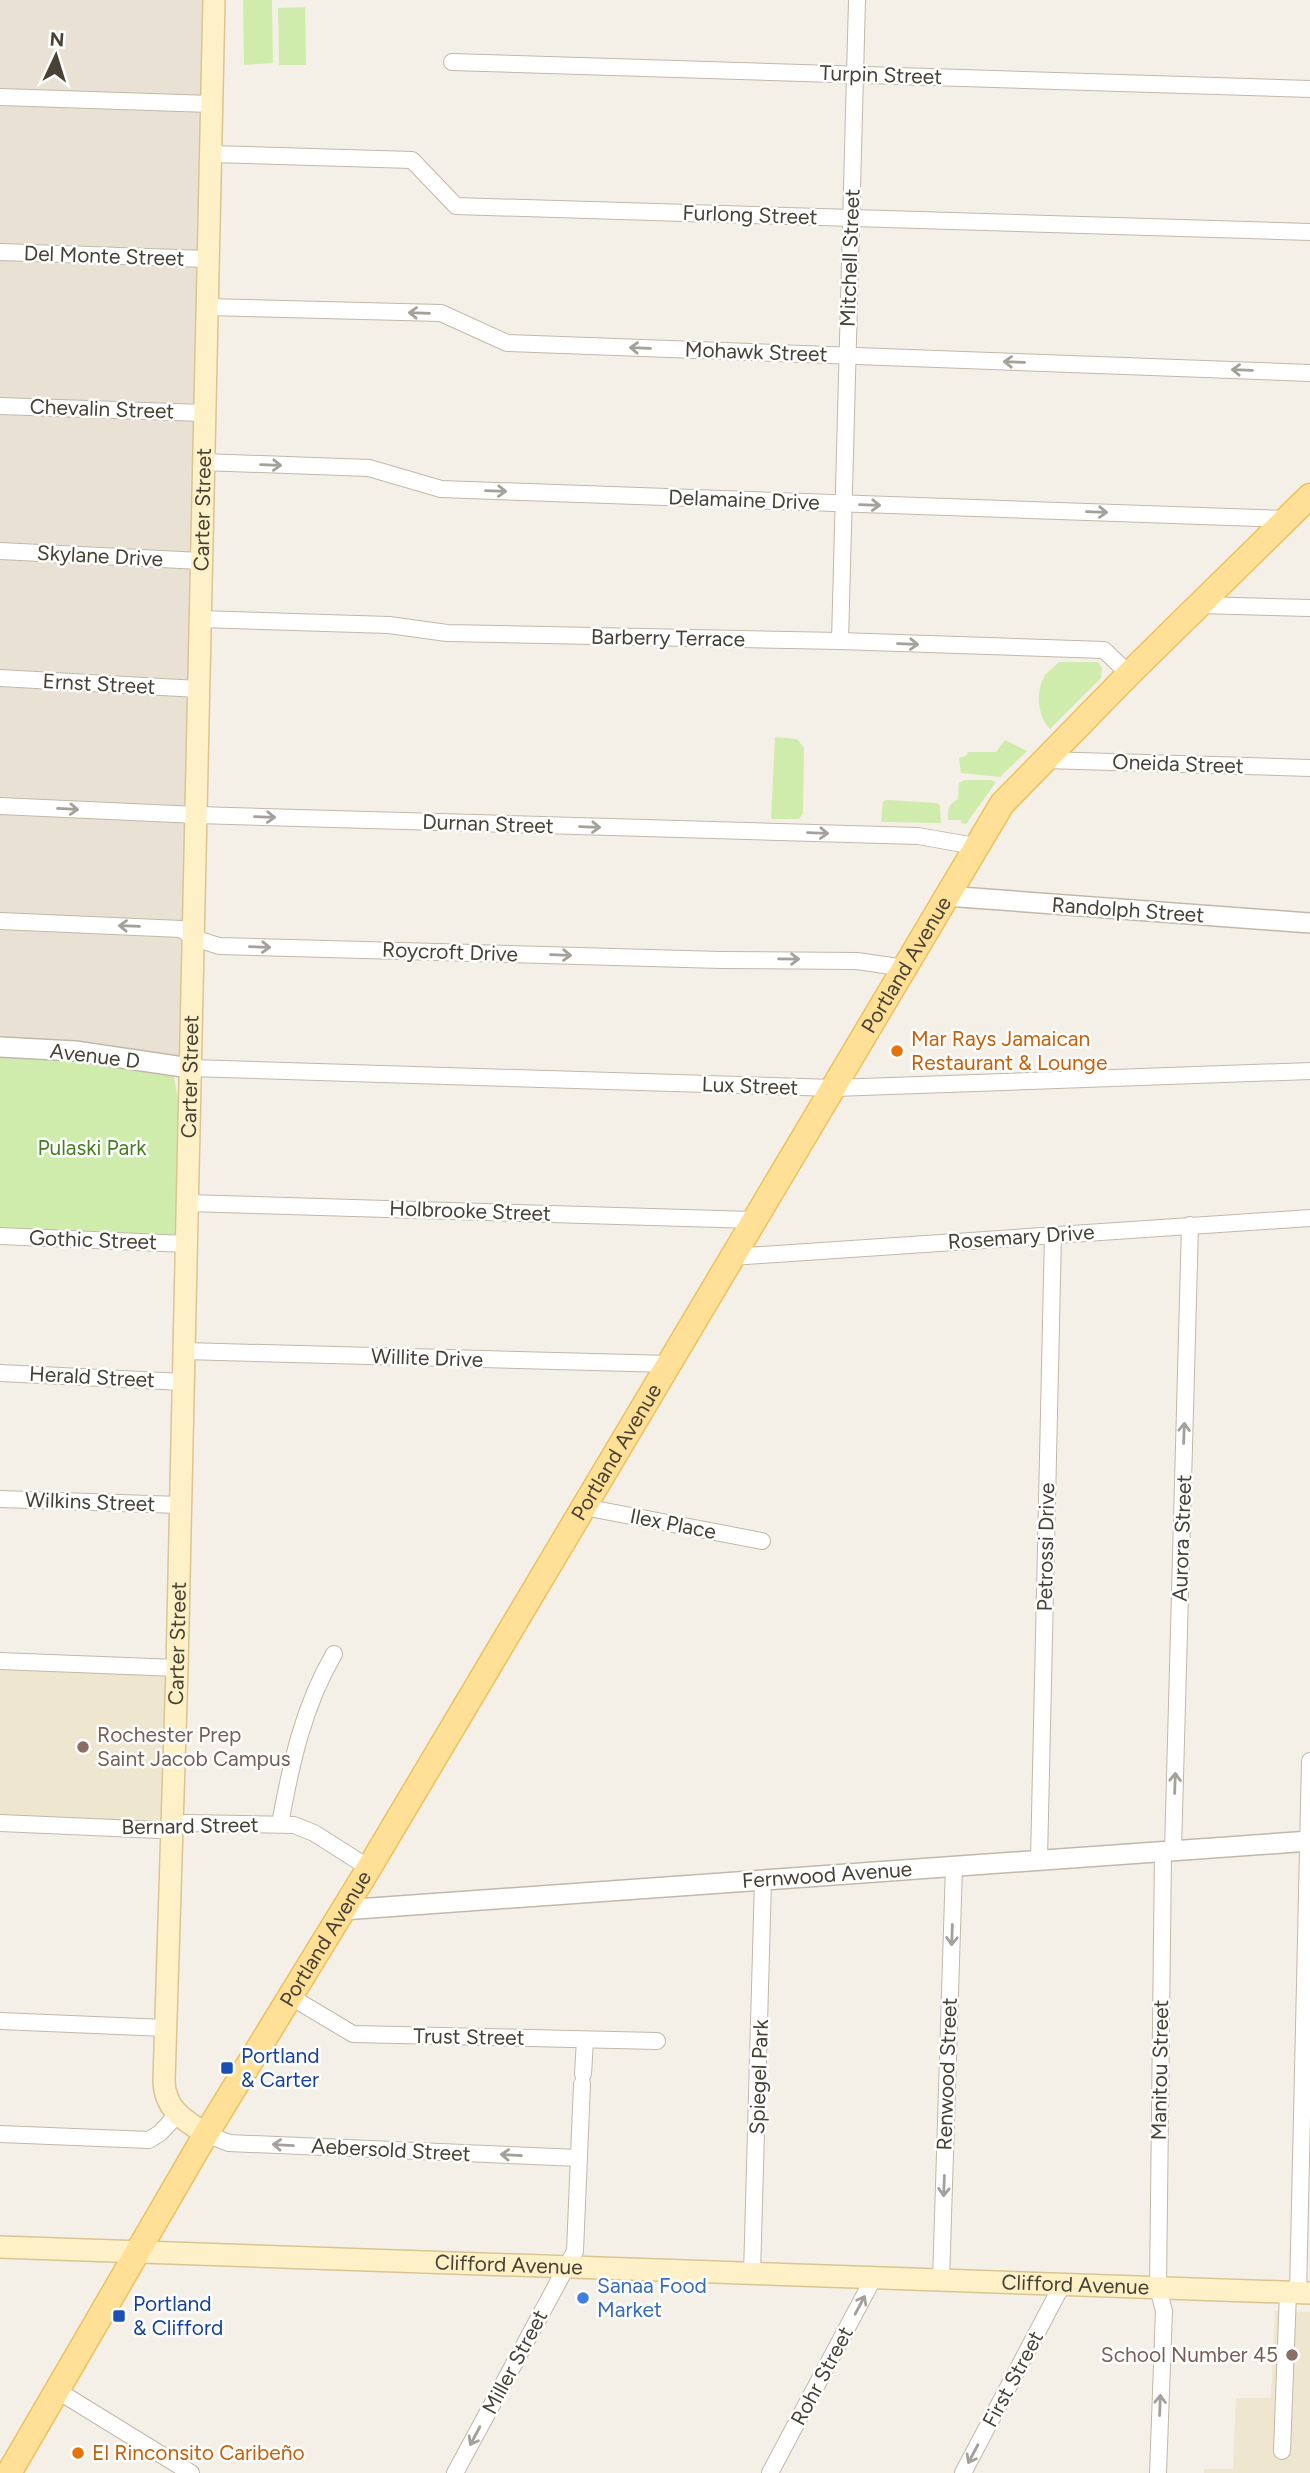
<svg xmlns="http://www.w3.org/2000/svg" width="1310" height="2473" font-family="Figtree,sans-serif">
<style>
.residential{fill:#e9e2d4}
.education{fill:#efe6d0}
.green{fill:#d0ecad}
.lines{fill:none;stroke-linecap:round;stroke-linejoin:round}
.minor-casing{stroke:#c1b8a9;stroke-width:18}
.tertiary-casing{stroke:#c1b8a9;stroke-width:22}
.secondary-casing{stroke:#d8c593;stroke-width:24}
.primary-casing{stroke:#edc15d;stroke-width:27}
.minor{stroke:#fff;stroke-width:16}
.tertiary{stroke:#fff;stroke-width:19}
.secondary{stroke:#fff1c7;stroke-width:21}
.primary{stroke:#ffe096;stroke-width:24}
.oneway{stroke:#a4a09a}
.food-dot{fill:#e8710a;stroke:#fff;stroke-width:2.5}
.education-dot{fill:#8d6e63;stroke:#fff;stroke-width:2.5}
.transit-dot{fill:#1a4fb4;stroke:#fff;stroke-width:2.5}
.shop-dot{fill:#3f7fe0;stroke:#fff;stroke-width:2.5}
.labels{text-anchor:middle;stroke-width:5;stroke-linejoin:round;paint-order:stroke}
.street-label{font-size:21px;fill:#484135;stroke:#fff}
.food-label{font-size:21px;fill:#c56008;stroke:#fff;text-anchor:start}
.park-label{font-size:21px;fill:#477f23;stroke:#fff}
.education-label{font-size:21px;fill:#785e54;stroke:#fff;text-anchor:start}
.transit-label{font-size:21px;fill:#164399;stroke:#fff;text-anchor:start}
.shop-label{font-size:21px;fill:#366cbe;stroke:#fff;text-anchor:start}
</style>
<rect width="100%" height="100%" fill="#f5f0e7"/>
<polygon class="residential" points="0,0 213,0 190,1068 0,1060"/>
<g class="education">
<polygon points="0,1668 163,1673 166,1676 162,1822 0,1816"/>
<polygon points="1275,2311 1310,2312 1310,2473 1204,2473 1204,2469 1233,2469 1236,2398 1271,2398"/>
</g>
<g class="green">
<polygon points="243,0 272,0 273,63 244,65"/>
<polygon points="305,7 306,65 279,65 278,8"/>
<path d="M1059,662H1098L1102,668L1101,678L1050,729C1037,716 1035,689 1046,674C1050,670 1055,666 1059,662Z"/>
<polygon points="775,737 797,739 804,748 803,813 799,819 771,819"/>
<polygon points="1005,740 1027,751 1000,777 961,773 959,758 966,756 968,752 996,752"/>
<path d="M965,780H991L996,782L966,824L961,823V820H948C948,808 948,805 958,799L959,783Z"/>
<polygon points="887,800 937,803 940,806 941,823 881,822 883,801"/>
<polygon points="0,1054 96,1063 174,1077 178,1100 178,1221 177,1231 173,1236 0,1229"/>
</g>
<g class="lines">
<g class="minor-casing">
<g id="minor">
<polyline points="452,62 1310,89"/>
<polyline points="0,97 211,104"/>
<polyline points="210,154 412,160 456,206 1310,232"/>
<polyline points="0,252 208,259"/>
<polyline points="207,307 441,313 507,343 1310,373"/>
<polyline points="0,406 204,413"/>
<polyline points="203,462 369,468 441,489 1287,519"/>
<polyline points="0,551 201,561"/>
<polyline points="1200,605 1310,608"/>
<polyline points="199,619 389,625 447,633 840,641 1104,650 1129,674"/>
<polyline points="840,641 857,0"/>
<polyline points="0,678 198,689"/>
<polyline points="1045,760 1310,768"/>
<polyline points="0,806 197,815 918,836 975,846"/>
<polyline points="0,921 181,929 194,938 219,946 721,960 857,961 905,968"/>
<polyline points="190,1068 834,1088 1310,1071"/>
<polyline points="187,1203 753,1220"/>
<polyline points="0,1236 186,1244"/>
<polyline points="732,1257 1310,1218"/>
<polyline points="184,1351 669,1364"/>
<polyline points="0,1373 183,1382"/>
<polyline points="0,1499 180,1505"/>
<polyline points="584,1507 762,1541"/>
<polyline points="0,1661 177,1668"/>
<polyline points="0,1823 160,1830 186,1823 294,1825 314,1833 369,1868"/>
<path d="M280,1824C291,1764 303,1707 334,1654"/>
<polyline points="1173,1851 1190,1225"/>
<polyline points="1039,1860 1053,1234"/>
<polyline points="291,1997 353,2034 657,2041"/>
<polyline points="0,2021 165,2028"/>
<polyline points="583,2074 585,2040"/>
<polyline points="0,2134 149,2140 160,2133 177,2115"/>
<polyline points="206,2134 229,2143 579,2158"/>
<polyline points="752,2274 763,1880"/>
<polyline points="941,2281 954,1866"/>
<polyline points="1298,2293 1310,1761"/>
<polyline points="58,2391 191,2473"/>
<polyline points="1282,2451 1288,2293"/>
<polyline points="455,2473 575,2251 582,2084"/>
<polyline points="770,2473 873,2279"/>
<polyline points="963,2473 1062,2285"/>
<polyline points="1158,2473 1164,2311 1158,2288 1163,1852"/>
</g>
</g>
<g class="tertiary-casing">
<g id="tertiary">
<polyline points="946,896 1310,923"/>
<polyline points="0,1047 75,1051 190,1068"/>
<polyline points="343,1910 1310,1841"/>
</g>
</g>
<g class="secondary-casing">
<g id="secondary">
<path id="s1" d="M206,2134C184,2120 165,2110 164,2081L177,1668L214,0"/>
<path id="s2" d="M0,2247L1310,2293"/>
</g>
</g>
<g class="primary-casing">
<g id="primary">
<path id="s3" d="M9,2473L206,2134L369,1868L1002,804L1129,674L1310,496"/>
</g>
</g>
<use href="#minor" class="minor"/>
<use href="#tertiary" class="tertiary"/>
<use href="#secondary" class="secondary"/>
<use href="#primary" class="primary"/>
</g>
<defs><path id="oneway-shaft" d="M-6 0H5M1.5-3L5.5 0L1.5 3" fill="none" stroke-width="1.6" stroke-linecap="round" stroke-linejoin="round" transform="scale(1.75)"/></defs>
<g class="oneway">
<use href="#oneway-shaft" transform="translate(419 313) rotate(-178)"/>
<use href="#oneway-shaft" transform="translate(640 348) rotate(-178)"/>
<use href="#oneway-shaft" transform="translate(1014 362) rotate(-178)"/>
<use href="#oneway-shaft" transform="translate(1242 370) rotate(-178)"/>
<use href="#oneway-shaft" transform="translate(271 465) rotate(2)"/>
<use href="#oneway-shaft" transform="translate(496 491) rotate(2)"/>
<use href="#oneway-shaft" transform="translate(870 505) rotate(2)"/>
<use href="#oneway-shaft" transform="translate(1097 512) rotate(2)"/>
<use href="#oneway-shaft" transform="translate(908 644) rotate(2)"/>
<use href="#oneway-shaft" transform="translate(68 809) rotate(3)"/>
<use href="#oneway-shaft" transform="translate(265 817) rotate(2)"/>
<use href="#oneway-shaft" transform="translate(590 827) rotate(2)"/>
<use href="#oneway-shaft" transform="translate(818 833) rotate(2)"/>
<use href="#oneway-shaft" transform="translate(129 926) rotate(-178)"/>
<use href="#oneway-shaft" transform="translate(260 947) rotate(2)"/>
<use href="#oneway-shaft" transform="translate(561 955) rotate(2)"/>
<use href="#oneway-shaft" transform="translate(789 959) rotate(1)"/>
<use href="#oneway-shaft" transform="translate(1184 1433) rotate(-88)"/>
<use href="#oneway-shaft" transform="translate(1175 1783) rotate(-88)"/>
<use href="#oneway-shaft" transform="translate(952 1935) rotate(92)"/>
<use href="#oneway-shaft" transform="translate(283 2145) rotate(-177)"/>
<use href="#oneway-shaft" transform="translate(511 2155) rotate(-177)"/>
<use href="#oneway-shaft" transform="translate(944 2186) rotate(92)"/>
<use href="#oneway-shaft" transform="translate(860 2305) rotate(-62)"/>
<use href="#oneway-shaft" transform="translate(1160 2405) rotate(-88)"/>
<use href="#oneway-shaft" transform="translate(475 2436) rotate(118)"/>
<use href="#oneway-shaft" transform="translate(973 2454) rotate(118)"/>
</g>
<g class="food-dot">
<circle cx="897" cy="1051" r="7"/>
<circle cx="78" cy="2453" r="7"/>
</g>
<g class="education-dot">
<circle cx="83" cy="1747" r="7"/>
<circle cx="1292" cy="2355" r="7"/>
</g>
<g class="transit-dot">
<rect x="220" y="2061" width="14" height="14" rx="3.5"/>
<rect x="112" y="2309" width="14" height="14" rx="3.5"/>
</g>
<circle class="shop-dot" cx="583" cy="2298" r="7"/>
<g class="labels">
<g class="street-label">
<text transform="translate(881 75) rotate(2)" y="7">Turpin Street</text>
<text transform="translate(750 215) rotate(2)" y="7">Furlong Street</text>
<text transform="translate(104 256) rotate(2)" y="7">Del Monte Street</text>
<text transform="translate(850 258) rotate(-88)" y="7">Mitchell Street</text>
<text transform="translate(756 352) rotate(2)" y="7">Mohawk Street</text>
<text transform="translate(102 409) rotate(2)" y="7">Chevalin Street</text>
<text transform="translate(744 500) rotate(2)" y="7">Delamaine Drive</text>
<text dy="7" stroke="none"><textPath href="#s1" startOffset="1643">Carter Street</textPath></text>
<text transform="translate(100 556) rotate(3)" y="7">Skylane Drive</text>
<text transform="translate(668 638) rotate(1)" y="7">Barberry Terrace</text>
<text transform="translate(99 684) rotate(3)" y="7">Ernst Street</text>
<text transform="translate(1178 764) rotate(2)" y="7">Oneida Street</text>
<text transform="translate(488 824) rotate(2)" y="7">Durnan Street</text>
<text transform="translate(1128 910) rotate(4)" y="7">Randolph Street</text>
<text transform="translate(450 952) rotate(2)" y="7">Roycroft Drive</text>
<text dy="7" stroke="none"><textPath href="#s3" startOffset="1755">Portland Avenue</textPath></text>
<text transform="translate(95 1056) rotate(7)" y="7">Avenue D</text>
<text dy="7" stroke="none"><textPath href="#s1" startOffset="1076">Carter Street</textPath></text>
<text transform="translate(750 1086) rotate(2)" y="7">Lux Street</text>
<text transform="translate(470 1211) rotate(2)" y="7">Holbrooke Street</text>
<text transform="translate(1021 1237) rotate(-4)" y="7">Rosemary Drive</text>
<text transform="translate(93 1240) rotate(2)" y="7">Gothic Street</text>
<text transform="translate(427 1358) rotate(2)" y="7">Willite Drive</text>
<text transform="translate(92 1377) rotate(3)" y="7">Herald Street</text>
<text dy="7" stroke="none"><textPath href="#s3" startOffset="1188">Portland Avenue</textPath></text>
<text transform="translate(90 1502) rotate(2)" y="7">Wilkins Street</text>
<text transform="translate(673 1524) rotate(11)" y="7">Ilex Place</text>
<text transform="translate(1182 1538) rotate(-88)" y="7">Aurora Street</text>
<text transform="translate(1046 1547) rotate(-89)" y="7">Petrossi Drive</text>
<text dy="7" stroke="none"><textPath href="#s1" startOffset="509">Carter Street</textPath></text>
<text transform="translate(190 1826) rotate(-1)" y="7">Bernard Street</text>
<text transform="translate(827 1875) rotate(-4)" y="7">Fernwood Avenue</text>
<text dy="7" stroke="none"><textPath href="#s3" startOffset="621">Portland Avenue</textPath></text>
<text transform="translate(469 2037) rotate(1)" y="7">Trust Street</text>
<text transform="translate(1160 2070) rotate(-89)" y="7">Manitou Street</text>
<text transform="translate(947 2074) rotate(-88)" y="7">Renwood Street</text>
<text transform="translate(759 2077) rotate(-88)" y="7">Spiegel Park</text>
<text transform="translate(391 2150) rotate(3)" y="7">Aebersold Street</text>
<text dy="7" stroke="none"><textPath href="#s2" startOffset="509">Clifford Avenue</textPath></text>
<text dy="7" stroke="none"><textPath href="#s2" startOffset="1076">Clifford Avenue</textPath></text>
<text transform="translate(515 2362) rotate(-62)" y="7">Miller Street</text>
<text transform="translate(822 2376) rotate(-62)" y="7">Rohr Street</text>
<text transform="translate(1013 2379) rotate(-62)" y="7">First Street</text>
</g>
<g class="food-label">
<text x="911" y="1046">Mar Rays Jamaican<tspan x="911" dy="24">Restaurant &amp; Lounge</tspan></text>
<text x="92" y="2460">El Rinconsito Caribeño</text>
</g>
<g class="park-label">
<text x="92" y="1155">Pulaski Park</text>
</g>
<g class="education-label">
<text x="97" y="1742">Rochester Prep<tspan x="97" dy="24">Saint Jacob Campus</tspan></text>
<text x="1278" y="2362" text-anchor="end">School Number 45</text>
</g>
<g class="transit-label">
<text x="241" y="2063">Portland<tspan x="241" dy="24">&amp; Carter</tspan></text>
<text x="133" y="2311">Portland<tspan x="133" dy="24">&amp; Clifford</tspan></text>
</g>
<g class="shop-label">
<text x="597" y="2293">Sanaa Food<tspan x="597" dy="24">Market</tspan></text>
</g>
</g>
<g transform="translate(56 56) rotate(4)" stroke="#ffffff" stroke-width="5" paint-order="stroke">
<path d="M0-5L12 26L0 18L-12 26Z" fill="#484135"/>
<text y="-10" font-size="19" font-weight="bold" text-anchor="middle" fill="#484135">N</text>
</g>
</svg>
